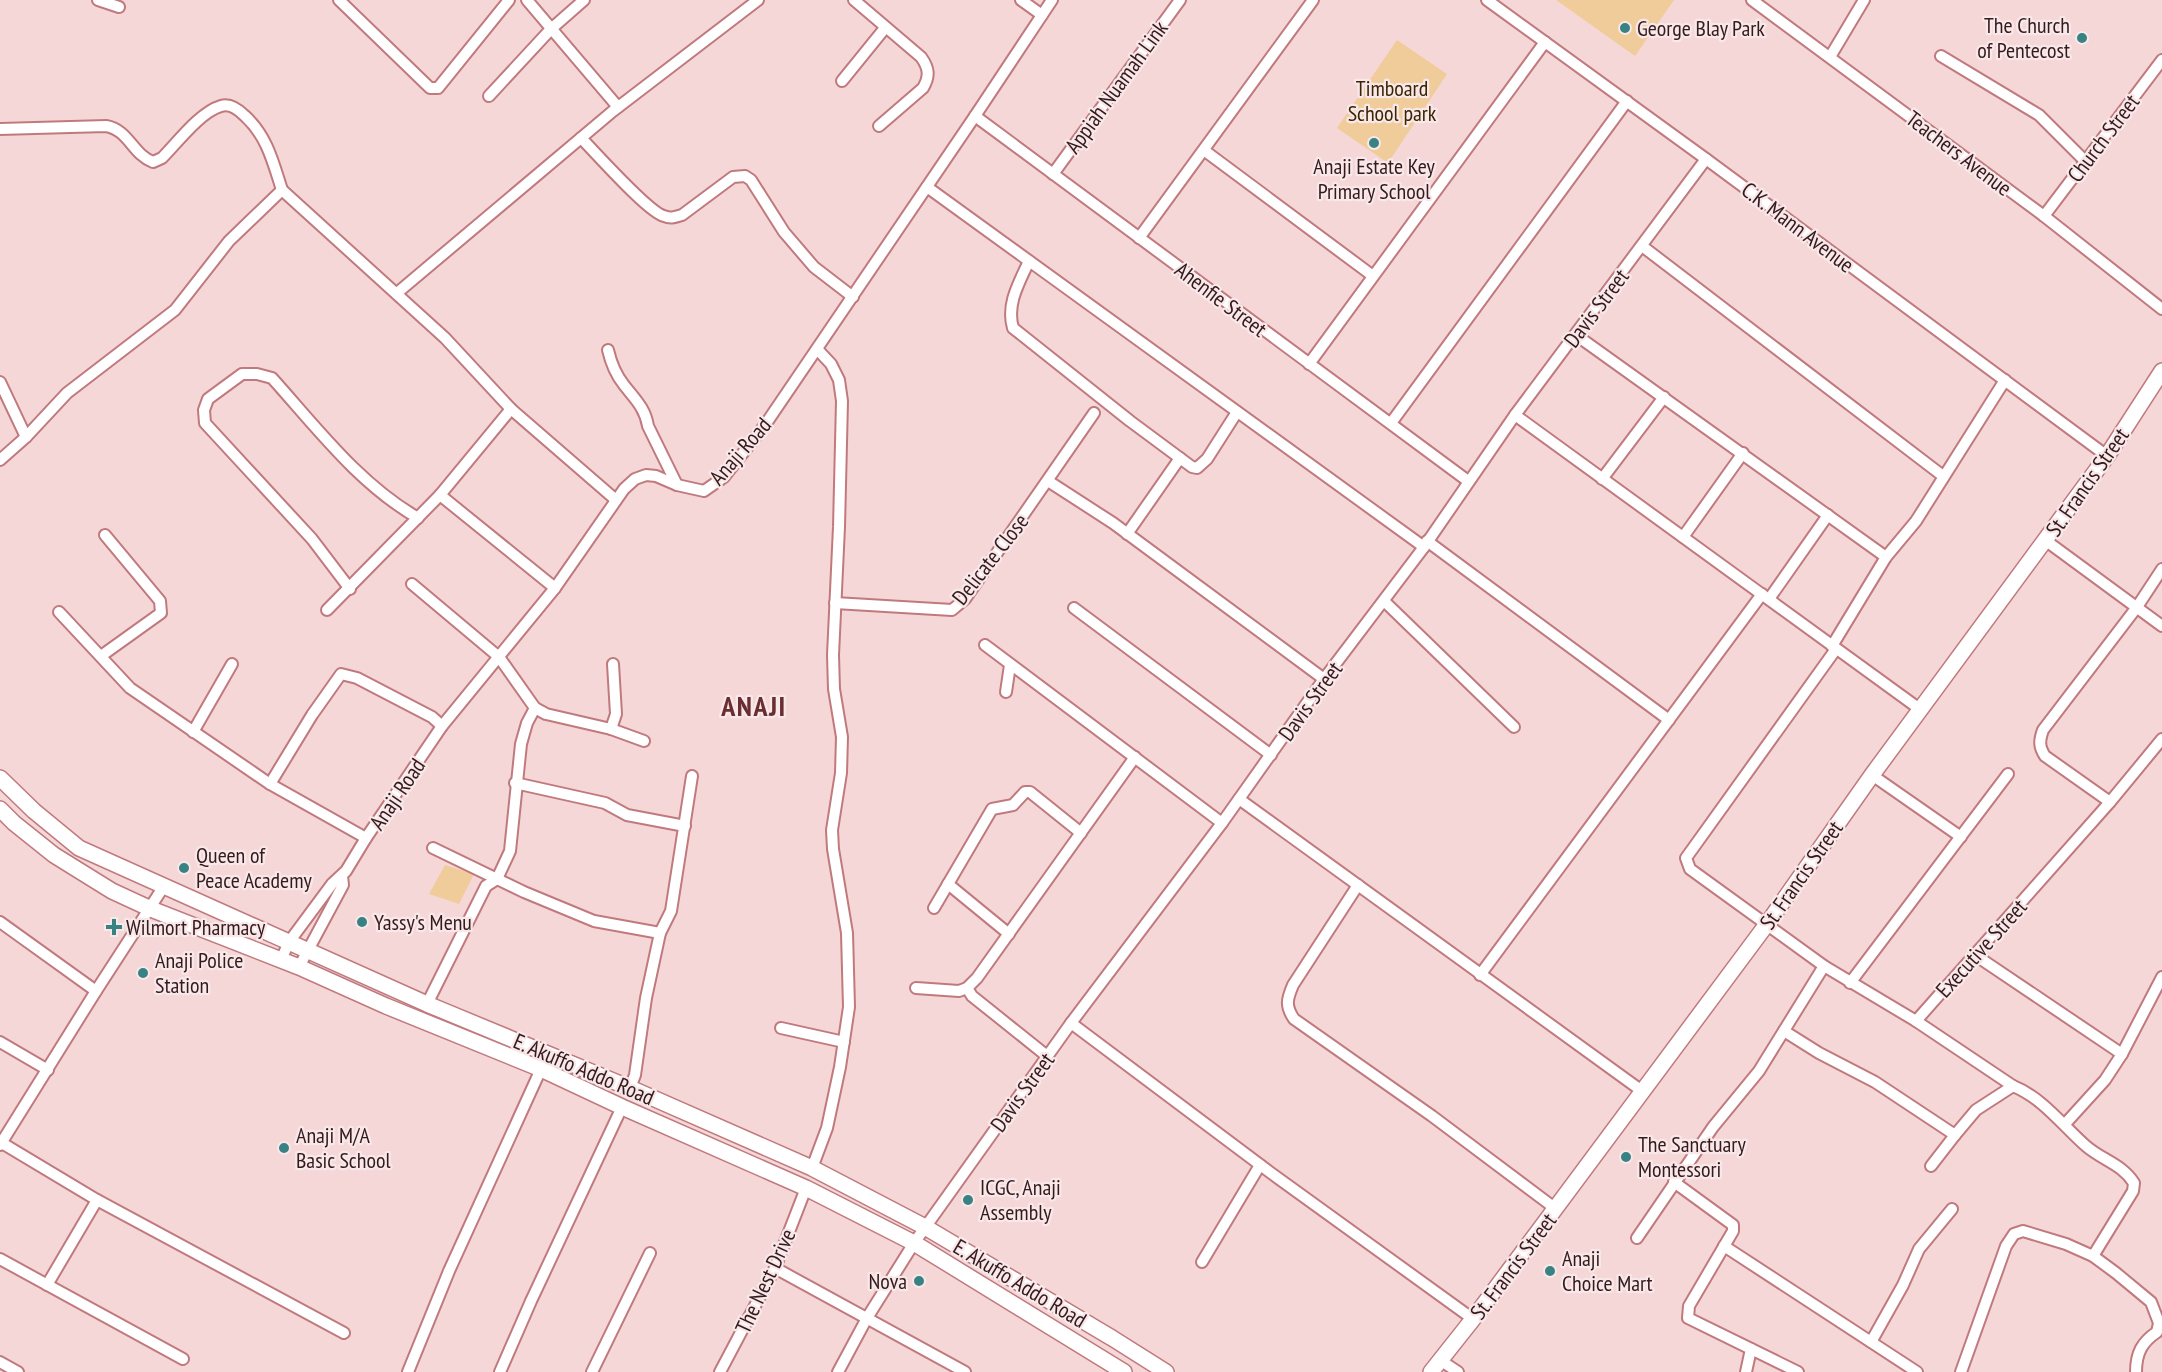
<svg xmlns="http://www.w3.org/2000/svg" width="2162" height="1372" font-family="'PT Sans Narrow',sans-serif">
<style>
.green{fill:#f0cc9a}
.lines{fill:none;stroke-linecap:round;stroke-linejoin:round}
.street-casing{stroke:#c07a7e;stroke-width:14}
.secondary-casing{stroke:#c07a7e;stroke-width:18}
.street{stroke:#fff;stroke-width:10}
.secondary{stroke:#fff;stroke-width:15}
.poi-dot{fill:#398283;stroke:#f8e8e9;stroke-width:2}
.labels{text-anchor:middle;stroke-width:4.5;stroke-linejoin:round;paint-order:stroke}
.poi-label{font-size:22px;fill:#351a1c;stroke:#f8e8e9;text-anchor:start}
.street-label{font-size:22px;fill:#351a1c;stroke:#f8e8e9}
.park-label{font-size:22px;fill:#3b2500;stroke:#f8e8e9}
.district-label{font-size:28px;font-weight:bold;letter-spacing:1.5px;fill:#692d32;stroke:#f8e8e9}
</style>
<rect width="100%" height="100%" fill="#f6d7d8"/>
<g class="green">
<polygon points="1556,0 1674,0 1635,56"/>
<polygon points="1397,40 1447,74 1388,163 1337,128"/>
<polygon points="445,865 474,874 459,904 429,894"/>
</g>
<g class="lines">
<g class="street-casing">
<g id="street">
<polyline points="98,0 119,7"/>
<polyline points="339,0 430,88 438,88 509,0"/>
<polyline points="527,0 618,107"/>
<path d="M854,0L921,57C929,68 930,76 923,88L879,126"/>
<polyline points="1021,0 1042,15"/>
<polyline points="1487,0 1706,159 2107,456"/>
<polyline points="1752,0 2044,216 2162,309"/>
<polyline points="1941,56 2039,115 2085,161"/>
<polyline points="1830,57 1864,0"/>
<polyline points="842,81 885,28"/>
<polyline points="489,96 551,29 584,0"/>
<polyline points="975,116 1468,481"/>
<path d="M0,129L106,126C129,130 132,154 153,162L162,158C177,143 200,112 221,106C230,103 239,110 245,116C267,136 273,162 282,190"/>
<path d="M581,138C596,153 648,212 664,216C671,219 675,217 682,215L733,177L745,176L751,180L784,232L814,267L853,297"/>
<polyline points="1205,151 1373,276"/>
<polyline points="1053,174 1180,0"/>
<polyline points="927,187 1424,547"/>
<polyline points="2044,216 2162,60"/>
<polyline points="1139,238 1313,0"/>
<polyline points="1642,246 1943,476"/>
<path d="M1029,261C1019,283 1006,304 1013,328L1130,421L1192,467L1197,468L1207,459L1237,412"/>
<polyline points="397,293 613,111 758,0"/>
<polyline points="1576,335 1886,557"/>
<path d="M608,350C611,363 616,375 624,385C635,399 645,408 648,426L677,485"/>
<polyline points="1309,364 1545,42"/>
<polyline points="0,382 26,437"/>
<polyline points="1515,415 1921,710"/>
<polyline points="1391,423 1627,101"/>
<polyline points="0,460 26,437 67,393 175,310 229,241 282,190 445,338 511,409 616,500"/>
<polyline points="1602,479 1664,397"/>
<polyline points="1048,481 1113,523 1324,679"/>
<polyline points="440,495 555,588"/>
<polyline points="1127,534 1180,458"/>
<polyline points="1683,537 1743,453"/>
<polyline points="2045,540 2162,626"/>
<polyline points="1427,541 1669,720"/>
<polyline points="412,584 499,657 535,708 546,714 611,729 644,741"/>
<path d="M350,589L312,539L205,423L204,410L208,399L242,374H257L272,378C317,428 359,484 418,518"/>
<polyline points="1769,599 1828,515"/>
<polyline points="1384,601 1514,727"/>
<polyline points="835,603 952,610 965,599 1094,413"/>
<polyline points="1074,608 1271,755"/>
<polyline points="327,610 440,495 511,409"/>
<polyline points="59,612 130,688 270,784 366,838"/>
<polyline points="985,645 1222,823"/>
<polyline points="1832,646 1886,557 1916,521 2005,380"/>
<polyline points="1836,649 1686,858 1690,869 1824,966 1916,1021 2110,802 2162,739"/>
<polyline points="101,656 161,613 160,601 105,535"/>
<polyline points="1006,692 1010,665"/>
<polyline points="611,729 616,714 613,664"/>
<polyline points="193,732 232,664"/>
<polyline points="1872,775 1961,837"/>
<polyline points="515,783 605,803 627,815 685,826"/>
<polyline points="270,784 312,715 341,674 357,678 432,717 442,726"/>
<polyline points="1239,799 1642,1091"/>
<path d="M2110,802L2045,756C2039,747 2039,741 2043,730L2137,607L2162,569"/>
<polyline points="433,848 524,892 594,921 660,933"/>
<polyline points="948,884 1009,934"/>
<path d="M1358,885L1293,985C1287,999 1285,1006 1294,1019L1432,1116L1556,1209"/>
<polyline points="934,908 992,809 1013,805 1025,792 1030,792 1081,833"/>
<polyline points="0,922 96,991"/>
<polyline points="1975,955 2122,1054"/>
<polyline points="281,960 289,942 332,884 346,871 366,838 442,726 555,588 624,489 635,479 646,475 656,476 677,485 704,491 724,477 765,425 975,116 1052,0"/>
<polyline points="299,967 343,885 342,876"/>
<polyline points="1480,975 1762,594"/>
<polyline points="1850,983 2008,774"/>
<polyline points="916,988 959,991 967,988 977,978 1135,757"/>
<polyline points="967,988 972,996 1047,1056"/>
<polyline points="427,1004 486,886 497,879 510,851 521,744 527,723 535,708"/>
<polyline points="1916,1021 2013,1086"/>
<polyline points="1071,1023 1271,1173 1473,1319"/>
<polyline points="781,1028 844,1042"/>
<polyline points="1784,1031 1819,1053 1875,1082 1955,1135 1931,1166"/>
<polyline points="0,1042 48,1070"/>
<polyline points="630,1088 635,1075 646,998 660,933 671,911 692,776"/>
<polyline points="2065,1124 2105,1080 2122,1054 2162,977"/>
<path d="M1955,1135L1976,1110L2013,1086C2043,1098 2063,1126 2086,1146C2102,1160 2122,1164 2134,1183L2133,1191L2093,1256"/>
<polyline points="2,1143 97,1200 344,1333"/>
<polyline points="0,1145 96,991 164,886"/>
<polyline points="812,1168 827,1128 840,1067 849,1007 847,933 833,849 832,830 841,773 842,737 834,689 833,655 839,527 842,401 839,380 831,364 817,349"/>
<polyline points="1674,1182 1733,1225 1733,1231 1689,1306 1688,1318 1798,1372"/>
<polyline points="1637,1238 1713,1127 1759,1071 1824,966"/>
<polyline points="1724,1246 1917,1372"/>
<polyline points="0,1259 183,1359"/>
<polyline points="1202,1262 1260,1165"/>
<polyline points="775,1268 965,1372"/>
<polyline points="47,1285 97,1200"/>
<polyline points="1871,1342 1903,1285 1919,1249 1952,1209"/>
<polyline points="1440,1360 1458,1372"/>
<polyline points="0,1362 18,1372"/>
<polyline points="408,1372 449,1271 541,1069"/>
<polyline points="500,1372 531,1301 622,1107"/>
<polyline points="592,1372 650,1253"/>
<polyline points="720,1372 775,1268 806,1188"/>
<polyline points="838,1372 867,1318 914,1243 1071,1023 1222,823 1324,679 1424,547 1515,415 1706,159"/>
<polyline points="1746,1372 1751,1349"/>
<path d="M1961,1372L2006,1246L2014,1234L2023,1231L2066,1244L2093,1256L2116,1273L2151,1302L2159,1323L2157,1332C2142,1342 2136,1353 2136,1372"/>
</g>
</g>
<g class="secondary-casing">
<g id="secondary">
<polyline points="0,778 34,811 79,848 427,1004 630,1088 812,1168 925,1227 1112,1338 1166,1372"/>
<polyline points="0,809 14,823 54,855 112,891 151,909 299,967 386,1006 541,1069 622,1107 806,1188 914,1243 1124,1372"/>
<polyline points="1431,1372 1473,1319 1767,924 1872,775 2107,456 2162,371"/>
</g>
</g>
<use href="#street" class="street"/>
<use href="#secondary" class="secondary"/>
</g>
<g class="poi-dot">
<circle cx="1625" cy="28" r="6"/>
<circle cx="2082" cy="38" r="6"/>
<circle cx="1374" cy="143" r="6"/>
<circle cx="184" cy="868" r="6"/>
<circle cx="362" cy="922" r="6"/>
<path d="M111 918h6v6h6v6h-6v6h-6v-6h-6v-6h6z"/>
<circle cx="143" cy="973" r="6"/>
<circle cx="284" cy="1148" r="6"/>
<circle cx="1626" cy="1157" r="6"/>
<circle cx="968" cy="1200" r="6"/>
<circle cx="1550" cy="1271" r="6"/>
<circle cx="919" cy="1281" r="6"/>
</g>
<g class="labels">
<g class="poi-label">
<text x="2070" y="33" text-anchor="end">The Church<tspan x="2070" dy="25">of Pentecost</tspan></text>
<text x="1637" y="36">George Blay Park</text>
<text x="1374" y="174" text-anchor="middle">Anaji Estate Key<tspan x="1374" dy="25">Primary School</tspan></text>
<text x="196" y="863">Queen of<tspan x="196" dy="25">Peace Academy</tspan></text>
<text x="374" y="930">Yassy's Menu</text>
<text x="126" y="935">Wilmort Pharmacy</text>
<text x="155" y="968">Anaji Police<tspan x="155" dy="25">Station</tspan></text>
<text x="296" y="1143">Anaji M/A<tspan x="296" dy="25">Basic School</tspan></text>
<text x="1638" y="1152">The Sanctuary<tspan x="1638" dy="25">Montessori</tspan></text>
<text x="980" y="1195">ICGC, Anaji<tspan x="980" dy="25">Assembly</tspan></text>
<text x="1562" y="1266">Anaji<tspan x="1562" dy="25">Choice Mart</tspan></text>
<text x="907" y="1289" text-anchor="end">Nova</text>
</g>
<g class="street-label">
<text transform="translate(1116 87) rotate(-54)" y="8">Appiah Nuamah Link</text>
<text transform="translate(2103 138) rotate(-53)" y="8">Church Street</text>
<text transform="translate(1959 153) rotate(37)" y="8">Teachers Avenue</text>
<text transform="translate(1798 227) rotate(37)" y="8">C.K. Mann Avenue</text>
<text transform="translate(1221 299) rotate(37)" y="8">Ahenfie Street</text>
<text transform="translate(1596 308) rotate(-53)" y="8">Davis Street</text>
<text transform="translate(740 451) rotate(-49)" y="8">Anaji Road</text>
<text transform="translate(2087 482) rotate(-55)" y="8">St. Francis Street</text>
<text transform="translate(990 559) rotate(-52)" y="8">Delicate Close</text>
<text transform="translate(1310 701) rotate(-54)" y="8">Davis Street</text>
<text transform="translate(397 794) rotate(-56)" y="8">Anaji Road</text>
<text transform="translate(1801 875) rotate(-55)" y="8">St. Francis Street</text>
<text transform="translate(1981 948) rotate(-48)" y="8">Executive Street</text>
<text transform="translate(584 1069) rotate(23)" y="8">E. Akuffo Addo Road</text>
<text transform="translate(1022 1092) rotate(-54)" y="8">Davis Street</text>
<text transform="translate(1513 1266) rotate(-53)" y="8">St. Francis Street</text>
<text transform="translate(765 1281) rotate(-65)" y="8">The Nest Drive</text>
<text transform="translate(1020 1283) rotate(31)" y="8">E. Akuffo Addo Road</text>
</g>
<g class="park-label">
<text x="1392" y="96">Timboard<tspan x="1392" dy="25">School park</tspan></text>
</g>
<g class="district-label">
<text x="754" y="716">ANAJI</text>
</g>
</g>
</svg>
